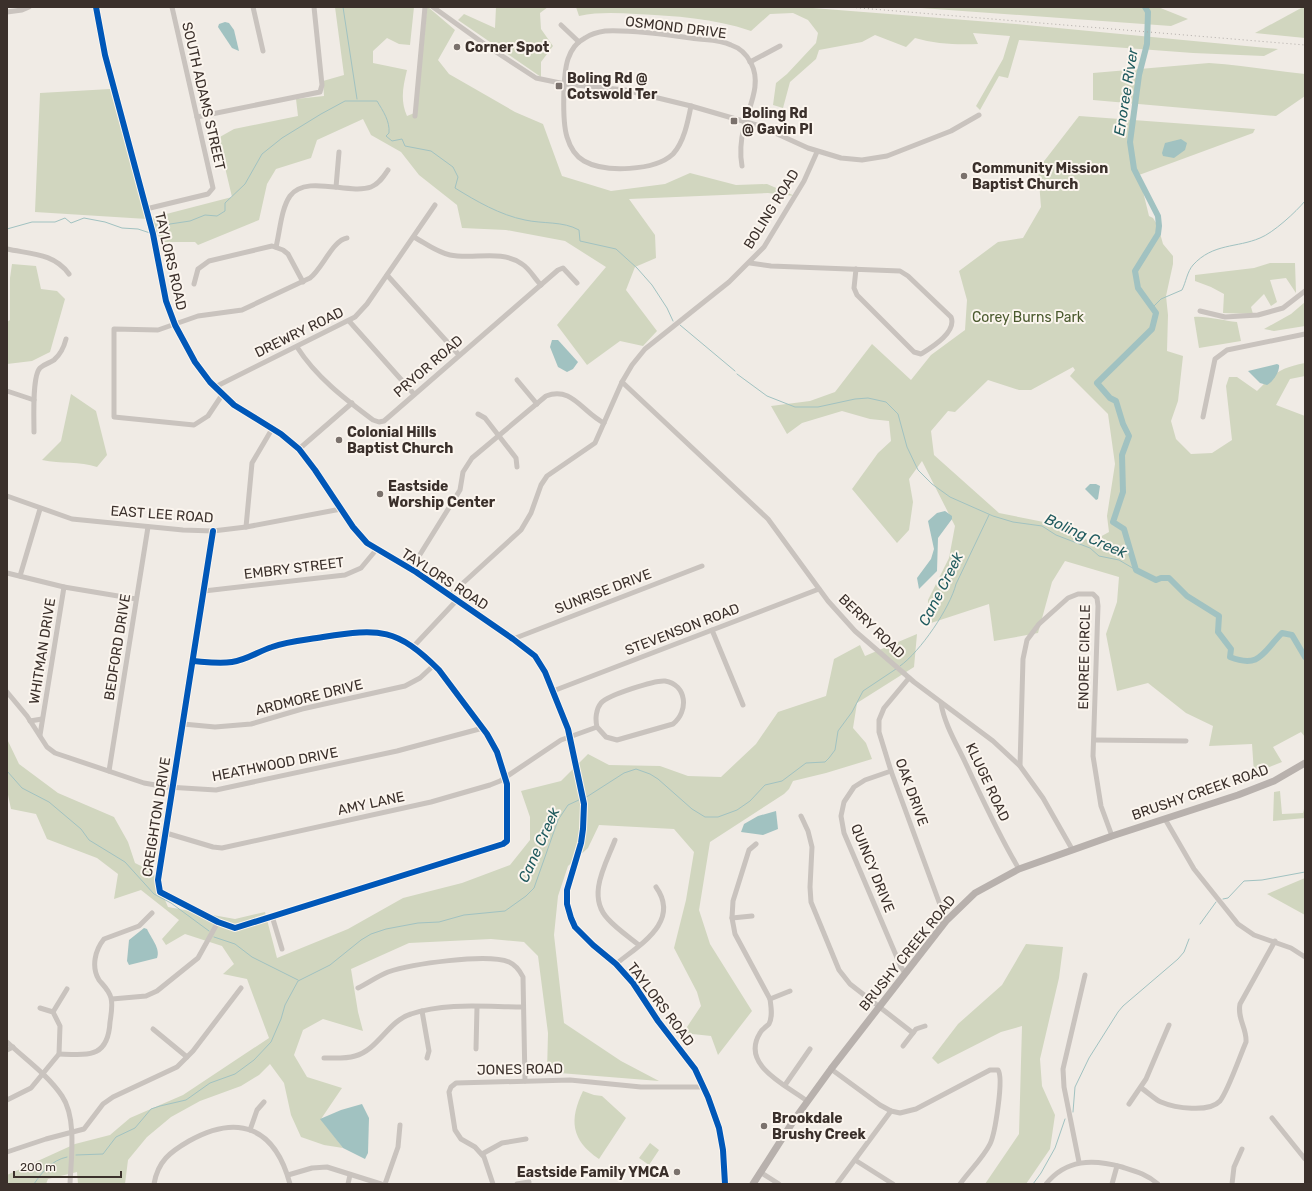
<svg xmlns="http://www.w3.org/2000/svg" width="1312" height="1191" font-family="Rubik,sans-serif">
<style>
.green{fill:#d1d6bf;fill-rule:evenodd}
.water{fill:#a1c2c1}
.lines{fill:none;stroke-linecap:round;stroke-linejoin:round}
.stream{stroke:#a1c2c1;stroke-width:1}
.river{stroke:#a1c2c1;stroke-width:6}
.minor{stroke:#c9c3be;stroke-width:5}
.major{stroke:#b8b1ad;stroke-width:7}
.rail{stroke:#b1aca8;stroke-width:1;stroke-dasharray:1 3;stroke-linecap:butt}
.cycleway-casing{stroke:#fbf5ee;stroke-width:8}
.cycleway{stroke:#0057b8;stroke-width:6}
.poi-dot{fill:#7a716c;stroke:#fbf5ee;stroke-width:1.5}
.labels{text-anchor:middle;stroke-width:4;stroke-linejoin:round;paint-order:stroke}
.street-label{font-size:14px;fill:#3b302b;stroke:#fbf5ee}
.poi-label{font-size:14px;font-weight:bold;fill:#3b302b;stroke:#fbf5ee;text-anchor:start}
.park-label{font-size:14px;fill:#4a5a2e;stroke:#fbf5ee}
.water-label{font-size:15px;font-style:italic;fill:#1f5a5e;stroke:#fbf5ee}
</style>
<rect width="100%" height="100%" fill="#f0ebe5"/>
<g class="green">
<path d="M335,7H414L410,45L399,44L387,38L373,51V63L407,70C403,87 400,100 407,116L417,112L427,7H428L455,30L438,60L449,74L515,112L543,124L562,176L611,191L665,184L690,173L736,185L767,184L795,196L768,193L629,199L655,235L656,258L635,267L626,290L657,331L643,346L620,341L587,365L557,325L606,267L565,241L506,230L462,228L457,205L419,175L401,152L371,135L363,119L317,140L311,158L276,169L267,184L259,220L198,245L195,242H163L147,219L35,212L40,93L110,89L147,219L232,197L218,138L234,129L298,116L296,99L324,96L323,81L344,75Z"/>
<polygon points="496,7 548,7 540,13 541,29 553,46 541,62 541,77 458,20 464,14 495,28"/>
<path d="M576,7H800L1016,24L1278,49L1264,56L1193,53L1019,40L1008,78L999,76L980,110L976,106L1003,59L1010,36L973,33L978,44C958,45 935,44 915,38L906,47L875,35L862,42L819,50L816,59L790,82L783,108L773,105L776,83L787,74L816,43L818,33L808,20L793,13L770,14L751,31C713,18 676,16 636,14C617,13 598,12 579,16Z"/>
<polygon points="907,7 1158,7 1188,19 1171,26"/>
<polygon points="1303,7 1305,7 1305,38 1255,33"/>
<path d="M1209,63C1242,65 1273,71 1305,74V96L1276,116L1093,100V73Z"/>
<path d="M1079,116L1255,129L1253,133L1139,175L1149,216L1153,218L1158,226L1163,244L1173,256V264L1166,296L1168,315L1167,351L1183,356L1178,401L1171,421L1176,439L1191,454L1212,453L1232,440L1226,386L1229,377H1237L1257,391C1274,373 1280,368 1305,363V376L1290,379L1276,405L1305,416V737L1301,732L1273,747L1282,762L1254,773L1252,744L1209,746L1213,726L1186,713L1148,683L1117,691L1106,634L1117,602L1119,577L1065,561L1052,582L1038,633L994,641L989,604L928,624V600L949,558L955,526L922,461L909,479L913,502L909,530L897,543L852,489L878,453L891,441L889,421L870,419L842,411L802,423L787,434L771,406L810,401L835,392L872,344L911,380L931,355L965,330L967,300L959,271L998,242L1023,238L1041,207L1038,169ZM1073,367L1075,370L1070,376L1108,414L1115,464L1107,516L1109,532L1089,543L1079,529L999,513L934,455L931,431L948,411L955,412L988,380L1019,390H1031Z"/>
<polygon points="1270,263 1295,263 1296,293 1286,278 1270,280 1277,302 1271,306 1264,294 1251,307 1253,314 1223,313 1224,294 1211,287 1195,281 1195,275 1254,268"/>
<polygon points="12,264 36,266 41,289 57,291 65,299 50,352 32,361 7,364 7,322 10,320 10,278"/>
<polygon points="1305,302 1305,326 1274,331 1264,329 1291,314"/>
<path d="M1194,317C1208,316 1223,321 1237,322L1241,341L1199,348Z"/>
<path d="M71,394L96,411L107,455L97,467C80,461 61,464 42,460L61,441Z"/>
<polygon points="917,634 914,667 857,703 853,728 866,743 872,759 826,773 793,781 789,789 784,794 710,842 699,910 710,944 752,1011 718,1055 711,1036 683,1033 701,1006 697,992 674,948 686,900 694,852 674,829 599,825 588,848 568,866 558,896 554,935 564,1023 621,1061 659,1081 547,1072 548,1033 538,956 524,942 491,939 409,943 351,969 358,1012 363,1031 323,1019 303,1030 294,1055 307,1077 342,1088 321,1119 343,1148 324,1145 301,1137 291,1115 284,1083 270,1064 259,1075 241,1086 200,1101 171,1117 147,1137 128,1160 125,1184 78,1184 77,1172 48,1179 46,1184 7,1184 7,1175 75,1144 110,1135 130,1118 183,1095 269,1038 247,979 223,974 234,964 222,946 185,934 166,945 162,939 179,920 141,890 114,899 118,874 97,858 47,839 36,814 11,809 7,790 7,739 19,764 58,793 114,817 128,842 135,863 153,872 168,907 235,919 265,912 277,958 348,929 403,898 462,883 510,865 530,840 530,817 521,791 561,781 588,754 609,765 660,766 688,776 721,777 756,744 778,712 826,696 834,659 860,645 865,656"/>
<polygon points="1280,791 1282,814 1303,813 1305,805 1305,818 1273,821 1274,792"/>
<polygon points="1305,878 1305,915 1267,894"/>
<polygon points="1026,944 1063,947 1059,978 1040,1059 1042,1086 1055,1115 1050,1149 1026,1184 985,1184 1019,1134 1022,1026 1001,1032 938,1064 932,1058 958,1024 1002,985"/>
<path d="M583,1091L594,1095L602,1096L626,1118L599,1159C571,1140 569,1120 583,1091Z"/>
<polygon points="650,1143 659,1150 649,1165 639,1158"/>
</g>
<g class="water">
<polygon points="225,22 229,23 234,30 239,51 232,48 218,27 219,24"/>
<polygon points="1181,139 1187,143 1185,150 1174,158 1163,156 1162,153 1165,143"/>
<polygon points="552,340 558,340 578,362 573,369 567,372 558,367 550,347"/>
<path d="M1277,364L1279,365C1280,371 1273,382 1267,385L1260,383L1248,371Z"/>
<polygon points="1090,484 1096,484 1100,486 1098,499 1096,500 1085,489"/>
<polygon points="945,511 952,516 952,519 938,538 937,571 919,589 917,578 931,559 934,549 928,521 937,513"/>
<polygon points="776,811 778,829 763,835 741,832 744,824 758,816"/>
<path d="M144,928L147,929C151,938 161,949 157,958L129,965L127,961L129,940Z"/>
<polygon points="362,1104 369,1118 368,1153 365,1159 343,1148 320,1119 341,1110"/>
</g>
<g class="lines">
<g class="stream">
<polyline points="343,7 357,99"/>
<polyline points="7,229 32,222 55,222 65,218 71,223 84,218 105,222 122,228 138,229 150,233"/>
<path d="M155,232L162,231L170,224L190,221L205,215L217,216L225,211V203L245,184L262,154L282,138L321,114L345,101H377C383,111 390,121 389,133L386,136L392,141L402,139L405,146L431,151L453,167L458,177L455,188C476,201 500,215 525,220C543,224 563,221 579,230L580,241L616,249L637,268L652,285L667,308L673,321"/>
<path d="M1152,308L1161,299L1182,290C1186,282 1187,272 1193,265C1213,243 1237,248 1260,238C1273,233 1296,212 1305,201"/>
<polyline points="680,325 735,371"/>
<polyline points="737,374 767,396 795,407 818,407 855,399 868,398 886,402 898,414 907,447 918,470 932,484 950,497 993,516 1013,522 1042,526 1056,535 1090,548 1099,556 1119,560 1136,570"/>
<path d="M900,666C920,652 950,608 956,584L989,515"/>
<polyline points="7,771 22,788 49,802 81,829 89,840 125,862 154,894 171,903 209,931"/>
<polyline points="585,798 624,773 636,769 650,774 658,779 692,809 705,817 718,817 737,810 750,801 765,785 782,781 806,763 825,762 829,758 835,750 838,731 852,712 863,691 896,669"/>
<polyline points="1223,899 1228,898 1244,881 1262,880 1305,872"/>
<polyline points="1200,924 1216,902"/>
<polyline points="214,937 235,944 252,957 298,980"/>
<polyline points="1073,1112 1075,1087 1089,1058 1118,1012 1123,1006 1178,959 1184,952 1189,939"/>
<polyline points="76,1155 103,1154 116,1137 135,1128 151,1109 160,1106 186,1100 210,1083 235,1074 254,1060 271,1042 281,1019 285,1005 298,981 330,965 361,940 371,934 386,929 418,923 439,922 464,915 505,911 526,896 534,888 558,820 568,805 581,799"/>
<path d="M34,1184C42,1172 52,1160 67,1157"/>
<polyline points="1033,1184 1041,1173 1055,1148 1065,1119"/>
</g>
<path class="river" d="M1145,7L1148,12L1147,44L1139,75L1130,142L1134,169L1158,216L1159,226L1158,234L1135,271L1138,288L1156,313L1152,329L1097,383L1110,398L1116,401L1123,424L1129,436L1122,455L1123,492L1113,522L1124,529L1136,570L1156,580L1161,578H1169L1187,596L1219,616L1218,632L1231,649L1230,657C1260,669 1263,652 1282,633L1292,635L1305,657"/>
<g class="minor">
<polyline points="96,7 105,55 153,234 166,301 175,325 195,362 210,382 234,405 281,434 299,449 315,470 353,527 367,543 416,572 513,639 535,656 545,672 568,729 584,804 583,829 581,843 567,890 567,904 571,918 575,927 593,945 616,964 633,983 658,1021 695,1069 708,1097 719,1128 723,1150 725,1184"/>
<polyline points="253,7 263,51"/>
<polyline points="433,7 490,48 536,78 565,84 625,90 691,106 760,126 808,148 841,158 862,160 887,156 951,131 979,115"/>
<polyline points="7,12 22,10 29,7"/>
<polyline points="561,25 579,42"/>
<polyline points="750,62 780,46"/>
<path d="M691,106C688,121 684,142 673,154C655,171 605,173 584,161C575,156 570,147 567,137C562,121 563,74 568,59C571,50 577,42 585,38C591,34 598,32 605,31C636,30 668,35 699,39C709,40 721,40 731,45C740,48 747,55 751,63C762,84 749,106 744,127C741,139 740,155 742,166"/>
<polyline points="415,116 425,7"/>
<polyline points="197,117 320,92 322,85 314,7"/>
<polyline points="336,187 339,152"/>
<polyline points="146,209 208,194 213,188 172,7"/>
<path d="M414,237C425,243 436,252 450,255C473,260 501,249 522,264C530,269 534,278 541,285"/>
<path d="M276,247C280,231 281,209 290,196C306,174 349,195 371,187C379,184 384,176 388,170"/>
<path d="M7,249C30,254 54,253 69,274"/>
<path d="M750,263L771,266L900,271L908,276L951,317C957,332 932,347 921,354L914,352L857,295L854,288L856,269"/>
<polyline points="387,275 459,355"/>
<polyline points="194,284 198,269 209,261 272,246 283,250 288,254 303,282"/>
<polyline points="1200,311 1225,317 1258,315 1283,308 1305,291"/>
<polyline points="349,321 414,394"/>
<path d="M297,347C316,377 345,399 373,420L379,422L384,421L558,270L563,268L577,283"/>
<polyline points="517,380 537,404"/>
<polyline points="622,382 768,519 828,601 855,631 914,682 993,741 1020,766 1043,798 1072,849"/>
<polyline points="215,387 355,317 367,304 435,205"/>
<polyline points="7,391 34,400"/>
<path d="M222,395L208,416L194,425L114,417V329L158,330L198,316L242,310L310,278C322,269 333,240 347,238"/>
<polyline points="478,414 485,418 516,458 517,467"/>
<polyline points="1203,417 1215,359 1227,350 1305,334"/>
<path d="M34,432C34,419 32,376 40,368C44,364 50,363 54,360C61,354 64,347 66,339"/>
<polyline points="299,449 352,403"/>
<polyline points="7,496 72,519 183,530 213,531 246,527 341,509"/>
<polyline points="246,527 252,463 272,429"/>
<path d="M411,569L460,490L463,472L472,458L546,396C572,386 582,412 604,423"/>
<polyline points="7,573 64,587 136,599"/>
<polyline points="20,576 40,509"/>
<polyline points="204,591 345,575 361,568 376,550"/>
<polyline points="450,595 521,530 531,513 541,485 547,476 595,443 622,382 632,365 645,349 729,282 764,247 804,181 817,152"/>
<polyline points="712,630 743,705"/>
<polyline points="513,639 702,566"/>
<polyline points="412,648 457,600"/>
<path d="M193,661C206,662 219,664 232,662C247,660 259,651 272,647C289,641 306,640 323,637C380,628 397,628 439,670L487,734L497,752L507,784V841L503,844L235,928L218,922L160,892L158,880L213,531"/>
<polyline points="909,678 884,708 879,720 879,732 891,771 946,921"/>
<polyline points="553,691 819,589"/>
<polyline points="7,692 27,716 47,747 55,753 144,783 167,787 216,790 397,751 483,728"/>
<path d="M941,703C944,723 956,743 965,762C982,798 998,834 1019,869"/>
<polyline points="30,721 42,719"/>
<polyline points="183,724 215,727 251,724 302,709 405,686 420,678 434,665"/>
<polyline points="40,735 64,587"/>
<polyline points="1094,740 1186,741"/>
<polyline points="1020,766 1023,659 1027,640 1039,624 1068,598 1078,594 1093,594 1097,598 1098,606 1093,756 1101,806 1112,836"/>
<polyline points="109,771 148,527"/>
<polyline points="891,771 865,780 854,787 844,802 841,816 844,833 901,967 905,973"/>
<polyline points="801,816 808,831 812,847 810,887 811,902 839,970 850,984 913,1033"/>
<polyline points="1165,819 1194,869 1238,924 1254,935 1291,948 1305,957"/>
<path d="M166,833L213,847L222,848L431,802L490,785L500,781L561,740L597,727C595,719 596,709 601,703C608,695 655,680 665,681C687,685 689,711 673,724L617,740L606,737L597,727"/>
<path d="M615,840C606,864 586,896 608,919C617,929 629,937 639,945"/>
<path d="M756,844L749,850L733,901L732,918L735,934L770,999C771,1007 773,1016 769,1024C766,1027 762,1029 760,1033C740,1065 786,1085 807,1101"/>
<polyline points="272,916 282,949"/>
<polyline points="732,918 752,916"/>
<path d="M616,964C639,945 681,922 656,887"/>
<path d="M358,988C368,983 378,976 388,972C411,964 487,953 509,962C516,965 520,971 523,977L525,1081"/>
<polyline points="112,999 146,996 157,991 198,958 218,922"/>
<polyline points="770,999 790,991"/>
<polyline points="422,1011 429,1051 427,1058"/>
<polyline points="53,1012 67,989"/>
<polyline points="153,1029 187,1057"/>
<path d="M7,1042C25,1059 48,1075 62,1096C77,1118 71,1159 70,1184"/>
<polyline points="903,1046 916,1029 925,1026"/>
<polyline points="476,1049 477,1007"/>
<polyline points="7,1050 13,1047"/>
<path d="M59,1054C89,1055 108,1058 110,1022C111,1015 113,1005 111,998C109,990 103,985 99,980C91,967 95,950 104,939L139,926L152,913"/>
<path d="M324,1058C334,1058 345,1059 355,1056C378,1050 388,1021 411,1014C446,1002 487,1007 523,1007"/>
<path d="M831,1069L880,1105L891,1111L900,1113L916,1109L990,1070H998C1004,1078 995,1134 990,1144C983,1158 970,1170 960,1184"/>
<polyline points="785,1085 810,1049"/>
<path d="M1141,1088C1148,1092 1154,1099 1161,1102C1175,1108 1209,1113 1220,1101C1228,1091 1240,1056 1246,1042C1247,1028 1237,1019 1240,1004L1275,941"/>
<polyline points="7,1100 31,1088 59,1054 60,1026 53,1012 40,1008"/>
<polyline points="1129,1104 1146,1079 1169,1025"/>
<polyline points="1272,1118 1305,1159"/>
<polyline points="250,1130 257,1110 264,1102"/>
<polyline points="7,1152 46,1139 84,1129 103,1104 113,1097 177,1067 193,1051 241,988"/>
<polyline points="482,1154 502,1143 526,1139"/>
<polyline points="855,1160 893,1184"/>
<polyline points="1079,1162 1064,1087 1063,1069 1085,975"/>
<polyline points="760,1172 779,1184"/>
<polyline points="288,1175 312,1168 327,1167 381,1184"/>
<path d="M154,1184C158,1161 170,1152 189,1141C239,1113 275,1128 290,1184"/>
<polyline points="348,1184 350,1175"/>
<polyline points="385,1184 398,1147 400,1125"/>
<polyline points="493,1184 484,1157 475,1147 461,1139 455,1130 449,1092 451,1087 456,1083 570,1080 641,1087 704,1087"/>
<polyline points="517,1184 529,1182"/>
<polyline points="837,1184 891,1111"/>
<path d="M1046,1184C1066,1159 1093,1159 1122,1167C1135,1171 1147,1174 1158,1184"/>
<polyline points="1112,1184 1117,1166"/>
<polyline points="1232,1184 1234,1167 1242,1149"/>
</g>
<polyline class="major" points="753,1184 794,1120 831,1069 946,921 975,893 1019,869 1112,836 1238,795 1274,781 1305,763"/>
<polyline class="rail" points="848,7 1305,45"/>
<g class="cycleway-casing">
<g id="cycleway">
<polyline points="96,7 105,55 153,234 166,301 175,325 195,362 210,382 234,405 281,434 299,449 315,470 353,527 367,543 416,572 513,639 535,656 545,672 568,729 584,804 583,829 581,843 567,890 567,904 571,918 575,927 593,945 616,964 633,983 658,1021 695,1069 708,1097 719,1128 723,1150 725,1184"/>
<path d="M193,661C206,662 219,664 232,662C247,660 259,651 272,647C289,641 306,640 323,637C380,628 397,628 439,670L487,734L497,752L507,784V841L503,844L235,928L218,922L160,892L158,880L213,531"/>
</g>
</g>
<use href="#cycleway" class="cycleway"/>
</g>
<g class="poi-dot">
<circle cx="457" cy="47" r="4"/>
<rect x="555" y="82" width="8" height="8" rx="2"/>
<rect x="730" y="117" width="8" height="8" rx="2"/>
<circle cx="964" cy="176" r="4"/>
<circle cx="339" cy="440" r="4"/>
<circle cx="380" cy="494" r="4"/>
<circle cx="764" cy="1126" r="4"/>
<circle cx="677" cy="1172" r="4"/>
</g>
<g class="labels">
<g class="street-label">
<text transform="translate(676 27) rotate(7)" y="5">OSMOND DRIVE</text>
<text transform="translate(204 96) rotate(77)" y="5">SOUTH ADAMS STREET</text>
<text transform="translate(771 209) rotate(-58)" y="5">BOLING ROAD</text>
<text transform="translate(171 261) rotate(77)" y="5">TAYLORS ROAD</text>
<text transform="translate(299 332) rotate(-26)" y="5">DREWRY ROAD</text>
<text transform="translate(428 366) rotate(-41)" y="5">PRYOR ROAD</text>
<text transform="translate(162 514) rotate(4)" y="5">EAST LEE ROAD</text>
<text transform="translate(294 568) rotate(-7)" y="5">EMBRY STREET</text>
<text transform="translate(445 579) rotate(33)" y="5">TAYLORS ROAD</text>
<text transform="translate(603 591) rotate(-21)" y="5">SUNRISE DRIVE</text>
<text transform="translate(872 626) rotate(44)" y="5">BERRY ROAD</text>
<text transform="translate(682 629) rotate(-21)" y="5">STEVENSON ROAD</text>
<text transform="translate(117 647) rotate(-81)" y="5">BEDFORD DRIVE</text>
<text transform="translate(42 651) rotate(-81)" y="5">WHITMAN DRIVE</text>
<text transform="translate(1084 657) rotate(-89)" y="5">ENOREE CIRCLE</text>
<text transform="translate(309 697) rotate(-14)" y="5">ARDMORE DRIVE</text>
<text transform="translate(275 764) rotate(-11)" y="5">HEATHWOOD DRIVE</text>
<text transform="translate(988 782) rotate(65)" y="5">KLUGE ROAD</text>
<text transform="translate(912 792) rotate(70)" y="5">OAK DRIVE</text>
<text transform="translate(1200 792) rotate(-19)" y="5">BRUSHY CREEK ROAD</text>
<text transform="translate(371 803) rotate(-12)" y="5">AMY LANE</text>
<text transform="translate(156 817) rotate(-81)" y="5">CREIGHTON DRIVE</text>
<text transform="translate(873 868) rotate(68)" y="5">QUINCY DRIVE</text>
<text transform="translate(907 953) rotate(-51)" y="5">BRUSHY CREEK ROAD</text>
<text transform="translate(661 1004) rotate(53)" y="5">TAYLORS ROAD</text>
<text transform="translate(520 1069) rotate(-1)" y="5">JONES ROAD</text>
</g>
<g class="poi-label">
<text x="465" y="52">Corner Spot</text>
<text x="567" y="83">Boling Rd @<tspan x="567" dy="16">Cotswold Ter</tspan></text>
<text x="742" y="118">Boling Rd<tspan x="742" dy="16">@ Gavin Pl</tspan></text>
<text x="972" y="173">Community Mission<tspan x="972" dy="16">Baptist Church</tspan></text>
<text x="347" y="437">Colonial Hills<tspan x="347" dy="16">Baptist Church</tspan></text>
<text x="388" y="491">Eastside<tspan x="388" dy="16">Worship Center</tspan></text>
<text x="772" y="1123">Brookdale<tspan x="772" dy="16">Brushy Creek</tspan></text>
<text x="669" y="1177" text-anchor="end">Eastside Family YMCA</text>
</g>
<g class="park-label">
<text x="1028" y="322">Corey Burns Park</text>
</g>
<g class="water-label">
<text transform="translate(1126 92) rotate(-81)" y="5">Enoree River</text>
<text transform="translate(1086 536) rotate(24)" y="5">Boling Creek</text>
<text transform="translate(941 589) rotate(-63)" y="5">Cane Creek</text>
<text transform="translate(539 845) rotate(-66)" y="5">Cane Creek</text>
</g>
</g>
<rect width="1312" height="1191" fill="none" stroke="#3b302b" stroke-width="16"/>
<path d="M14 1171v6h107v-6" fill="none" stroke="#3b302b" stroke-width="2"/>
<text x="20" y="1171" font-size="12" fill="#3b302b" stroke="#fbf5ee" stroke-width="3" paint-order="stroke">200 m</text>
</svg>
